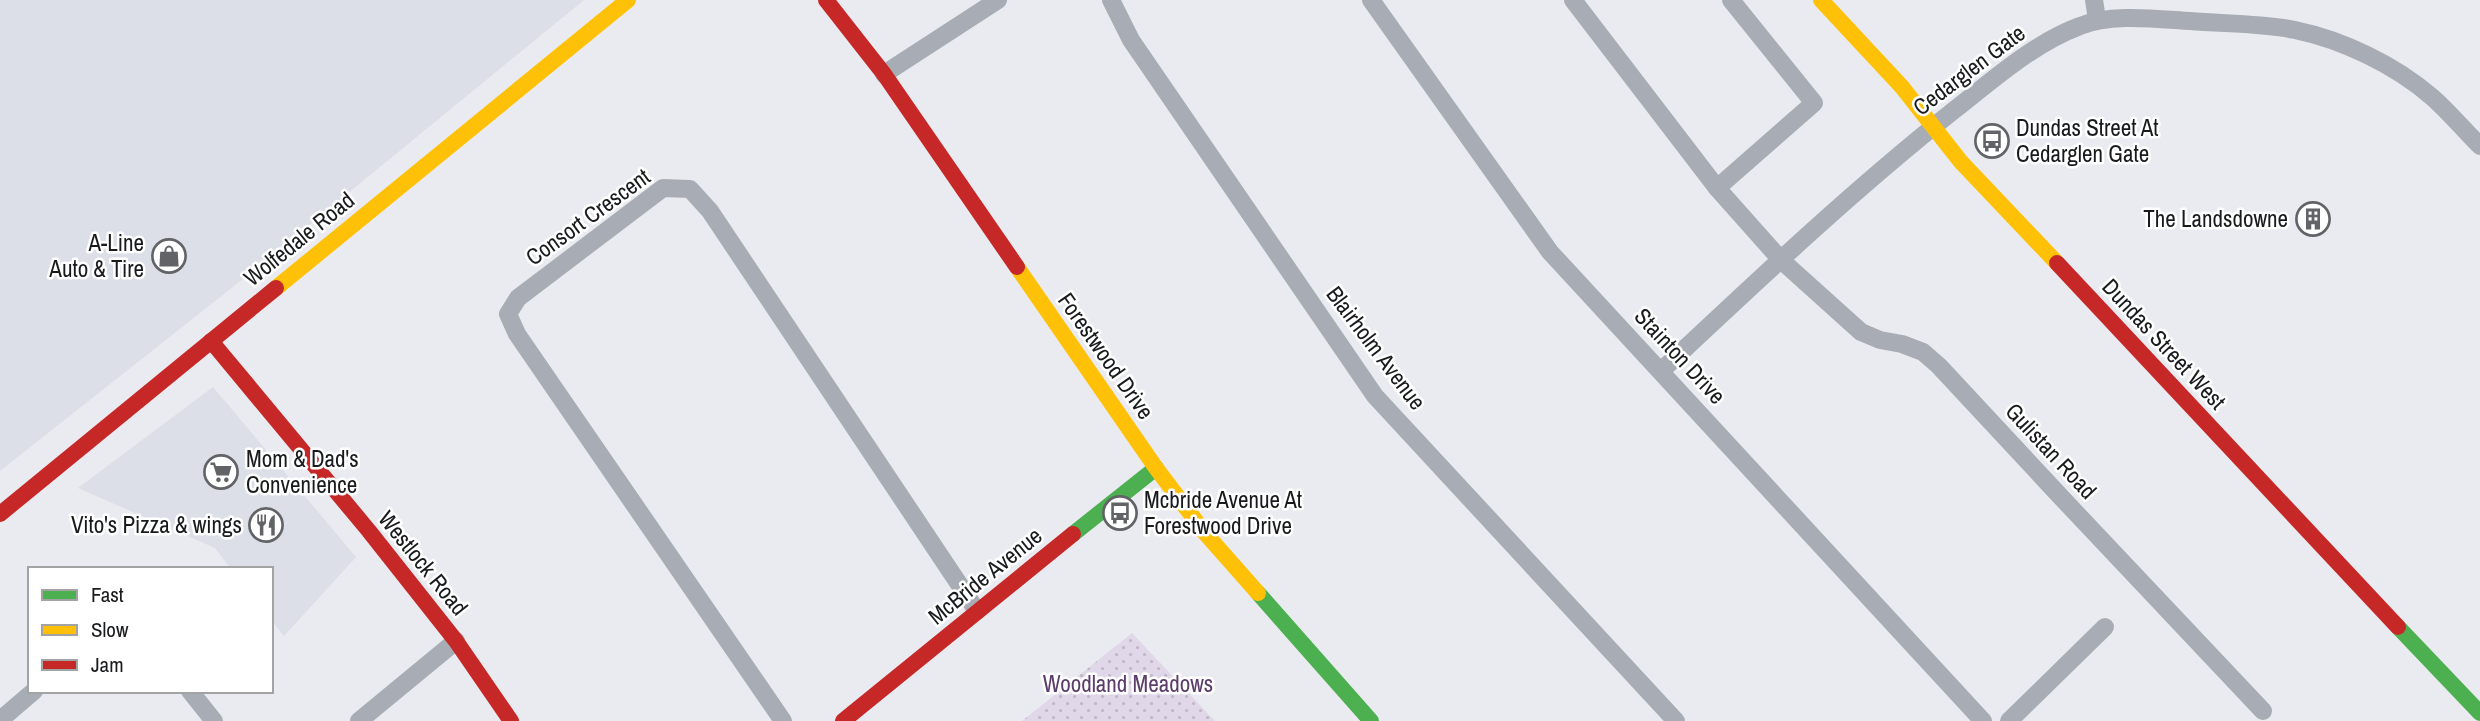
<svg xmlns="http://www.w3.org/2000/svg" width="2480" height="721" font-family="'Archivo Narrow',sans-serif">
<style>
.built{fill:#dcdee8}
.park{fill:url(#park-dots)}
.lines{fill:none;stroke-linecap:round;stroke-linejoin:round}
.street{stroke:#a8adb5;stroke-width:18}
.fast{stroke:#4caf50;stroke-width:16}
.slow{stroke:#ffc107;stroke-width:16}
.jam{stroke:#c62828;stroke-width:16}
.labels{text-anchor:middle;stroke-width:5;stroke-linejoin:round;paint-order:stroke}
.street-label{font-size:23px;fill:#191a1c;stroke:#fff}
.poi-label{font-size:23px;fill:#191a1c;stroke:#fff;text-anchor:start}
.park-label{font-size:23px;fill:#5b3c6a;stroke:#fff}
</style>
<defs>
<pattern id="park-dots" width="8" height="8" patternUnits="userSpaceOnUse" patternTransform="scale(1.75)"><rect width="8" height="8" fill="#e0d7e8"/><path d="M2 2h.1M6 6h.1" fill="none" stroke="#c0b8c6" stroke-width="1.8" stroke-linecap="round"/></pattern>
</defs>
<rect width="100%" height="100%" fill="#eaebf0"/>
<g class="built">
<polygon points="0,0 584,0 248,275 0,471"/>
<polygon points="213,387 356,557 284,636 271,620 271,569 231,569 215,548 78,488"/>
</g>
<polygon class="park" points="1132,633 1215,721 1022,721"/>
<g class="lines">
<g class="street">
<polyline points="1111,0 1131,40 1375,396 1676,721"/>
<polyline points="1371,0 1550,252 1983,721"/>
<polyline points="1573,0 1717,188 1781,260 1861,332 1880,340 1902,344 1923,352 1939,366 2060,496 2263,711"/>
<polyline points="2094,0 2097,19"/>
<polyline points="884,74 998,0"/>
<polyline points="1717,188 1814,103 1731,0"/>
<path d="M1661,371C1756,282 1851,192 1953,111C1993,80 2032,44 2080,26C2110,13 2157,19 2190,21C2224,24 2262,23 2295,30C2343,40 2395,65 2432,97C2449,112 2464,130 2480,146"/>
<polyline points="190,691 214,721"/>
<polyline points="0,720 34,691"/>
<polyline points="359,721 456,641"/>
<polyline points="783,721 517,334 508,314 518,298 663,188 690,189 710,211 977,611"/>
<polyline points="2009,721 2105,627"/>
</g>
<g class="fast">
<polyline points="1073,534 1156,468"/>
<polyline points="1258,593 1371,721"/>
<polyline points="2398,627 2480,713"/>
</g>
<g class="slow">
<polyline points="1821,0 1902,87 1961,162 2057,263"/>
<polyline points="1017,267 1156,468 1205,533 1258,593"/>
<polyline points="276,288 628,0"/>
</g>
<g class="jam">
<polyline points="826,0 884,74 1017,267"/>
<polyline points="2057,263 2398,627"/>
<polyline points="211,341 369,531 456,641 511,721"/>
<polyline points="0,514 276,288"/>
<polyline points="843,721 1073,534"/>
</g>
</g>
<defs>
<g id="bus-ring" transform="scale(1.75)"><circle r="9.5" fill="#fff" stroke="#626366" stroke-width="1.5"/><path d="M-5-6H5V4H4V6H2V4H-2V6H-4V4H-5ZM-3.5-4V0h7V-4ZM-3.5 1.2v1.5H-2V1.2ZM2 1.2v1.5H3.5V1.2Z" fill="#626366"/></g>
<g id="building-ring" transform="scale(1.75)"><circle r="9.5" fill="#fff" stroke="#626366" stroke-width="1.5"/><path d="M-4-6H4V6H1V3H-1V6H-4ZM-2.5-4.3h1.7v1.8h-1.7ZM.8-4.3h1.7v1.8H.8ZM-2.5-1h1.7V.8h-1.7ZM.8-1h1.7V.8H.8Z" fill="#626366"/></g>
<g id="shop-ring" transform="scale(1.75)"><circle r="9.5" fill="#fff" stroke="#626366" stroke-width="1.5"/><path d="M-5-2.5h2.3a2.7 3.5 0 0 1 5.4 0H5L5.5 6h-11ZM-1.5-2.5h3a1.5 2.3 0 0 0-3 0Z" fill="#626366"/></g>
<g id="supermarket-ring" transform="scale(1.75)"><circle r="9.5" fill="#fff" stroke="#626366" stroke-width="1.5"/><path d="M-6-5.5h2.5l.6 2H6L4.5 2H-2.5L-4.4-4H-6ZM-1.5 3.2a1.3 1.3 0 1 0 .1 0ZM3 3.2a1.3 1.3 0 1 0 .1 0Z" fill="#626366"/></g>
<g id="restaurant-ring" transform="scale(1.75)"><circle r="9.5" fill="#fff" stroke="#626366" stroke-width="1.5"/><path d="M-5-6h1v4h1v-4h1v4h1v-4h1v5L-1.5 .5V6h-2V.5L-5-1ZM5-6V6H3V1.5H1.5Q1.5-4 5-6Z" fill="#626366"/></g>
</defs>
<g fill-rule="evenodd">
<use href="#bus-ring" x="1992" y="141"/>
<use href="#building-ring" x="2313" y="219"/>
<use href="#shop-ring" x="169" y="256"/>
<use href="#supermarket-ring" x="221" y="472"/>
<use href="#bus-ring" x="1120" y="513"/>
<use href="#restaurant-ring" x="266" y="525"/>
</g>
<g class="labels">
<g class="street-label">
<text transform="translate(1969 70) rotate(-37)" y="8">Cedarglen Gate</text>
<text transform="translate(588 217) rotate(-36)" y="8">Consort Crescent</text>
<text transform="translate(299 239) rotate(-39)" y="8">Wolfedale Road</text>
<text transform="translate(2164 344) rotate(47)" y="8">Dundas Street West</text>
<text transform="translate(1376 348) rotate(53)" y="8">Blairholm Avenue</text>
<text transform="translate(1106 356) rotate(55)" y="8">Forestwood Drive</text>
<text transform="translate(1680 356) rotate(47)" y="8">Stainton Drive</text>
<text transform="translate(2051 451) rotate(47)" y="8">Gulistan Road</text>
<text transform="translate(423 563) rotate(51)" y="8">Westlock Road</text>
<text transform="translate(985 576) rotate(-39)" y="8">McBride Avenue</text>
</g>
<g class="poi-label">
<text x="2016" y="136">Dundas Street At<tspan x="2016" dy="26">Cedarglen Gate</tspan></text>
<text x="2288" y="227" text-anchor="end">The Landsdowne</text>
<text x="144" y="251" text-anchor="end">A-Line<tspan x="144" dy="26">Auto &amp; Tire</tspan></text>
<text x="246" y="467">Mom &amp; Dad's<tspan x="246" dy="26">Convenience</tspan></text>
<text x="1144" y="508">Mcbride Avenue At<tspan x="1144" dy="26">Forestwood Drive</tspan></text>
<text x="242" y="533" text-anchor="end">Vito's Pizza &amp; wings</text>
</g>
<g class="park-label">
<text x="1128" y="692">Woodland Meadows</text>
</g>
</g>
<rect x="28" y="567" width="245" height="126" fill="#ffffff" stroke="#a3a3a4" stroke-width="2"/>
<rect x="42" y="590" width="35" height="10" fill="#4caf50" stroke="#a3a3a4" stroke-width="2"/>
<text x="91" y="602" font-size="21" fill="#191a1c">Fast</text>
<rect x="42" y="625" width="35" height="10" fill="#ffc107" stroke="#a3a3a4" stroke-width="2"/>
<text x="91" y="637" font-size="21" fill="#191a1c">Slow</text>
<rect x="42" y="660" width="35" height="10" fill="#c62828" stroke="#a3a3a4" stroke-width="2"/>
<text x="91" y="672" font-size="21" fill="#191a1c">Jam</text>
</svg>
